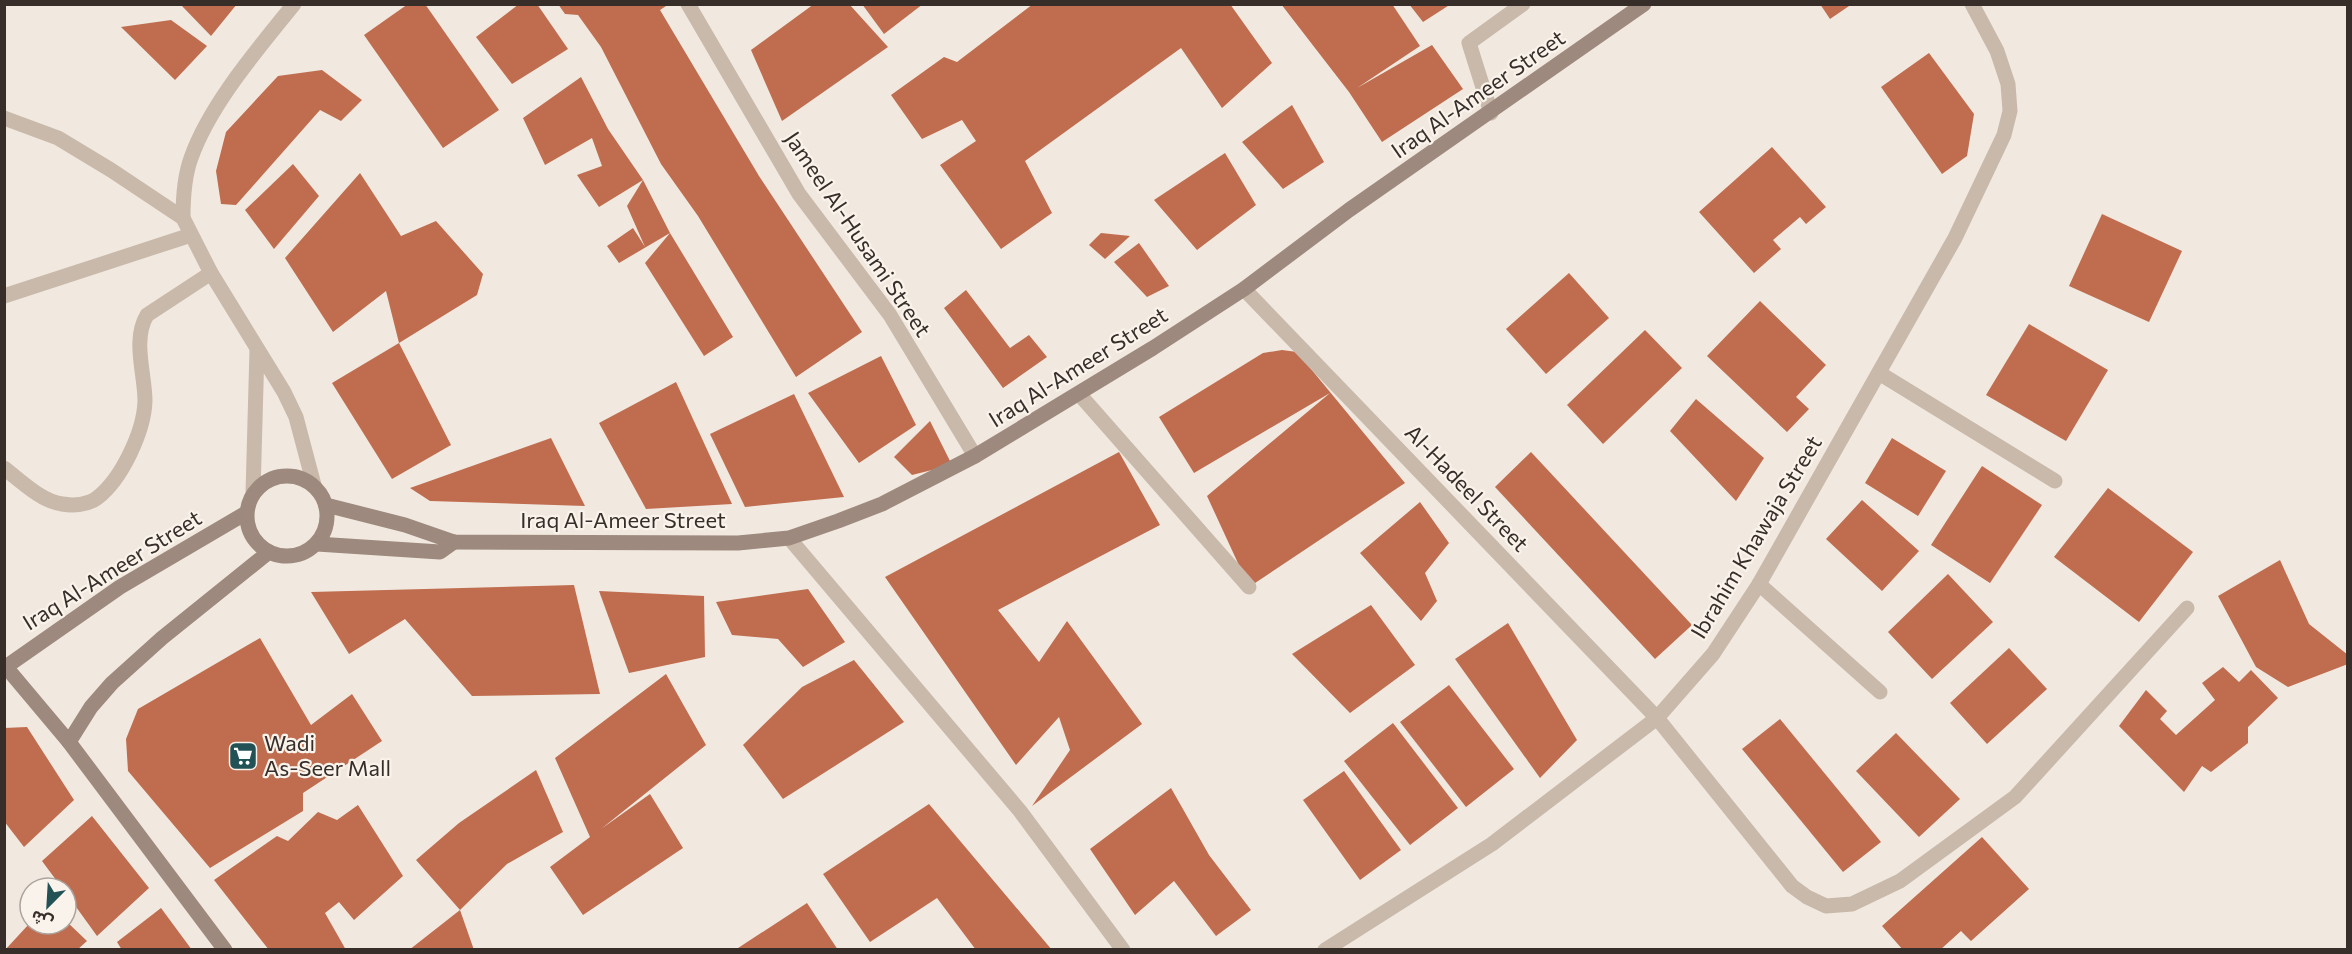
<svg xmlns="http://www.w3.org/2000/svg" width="2352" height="954" font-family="Commissioner,'Noto Sans Arabic',sans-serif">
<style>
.building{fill:#bf6c4f}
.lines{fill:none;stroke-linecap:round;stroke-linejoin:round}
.lane{stroke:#c9b9ab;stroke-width:15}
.street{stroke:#c9b9ab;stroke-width:15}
.secondary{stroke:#9d897d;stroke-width:15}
.labels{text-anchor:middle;stroke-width:4.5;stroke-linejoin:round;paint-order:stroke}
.street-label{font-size:22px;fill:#372e2a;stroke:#f9f3eb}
.poi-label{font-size:22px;fill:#372e2a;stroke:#f9f3eb;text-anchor:start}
</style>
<rect width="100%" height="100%" fill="#f1e9df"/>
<g class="building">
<polygon points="180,4 237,4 211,36"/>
<polygon points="408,4 425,4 499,110 443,148 364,35"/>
<polygon points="519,4 537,4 568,49 512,84 476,37"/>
<polygon points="558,4 669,4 660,10 759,176 862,332 796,377 698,216 661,164 601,47 578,15 565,14"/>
<polygon points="814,4 849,4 888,47 782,121 751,50"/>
<polygon points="862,4 923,4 884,34"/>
<polygon points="1033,4 1230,4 1272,63 1222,108 1181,48 1025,161 1052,213 1001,249 940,165 976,141 962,120 922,139 891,95 944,57 957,62"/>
<polygon points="1281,4 1392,4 1420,46 1357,88 1432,45 1463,89 1382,142 1349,92"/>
<polygon points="1409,4 1451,4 1423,22"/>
<polygon points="1820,4 1852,4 1830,19"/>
<polygon points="171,20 207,46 175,80 121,27"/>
<polygon points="1929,53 1974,114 1967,156 1942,174 1881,87"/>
<polygon points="322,70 362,100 341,121 320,110 236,205 221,204 216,171 226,132 278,76"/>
<polygon points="581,77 608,129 643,180 670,233 733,337 704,356 645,263 670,233 619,263 607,246 633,228 645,247 627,206 643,180 599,207 577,175 602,166 592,138 545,165 523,118"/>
<polygon points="1292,105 1324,162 1283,189 1242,142"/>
<polygon points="1772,147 1826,207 1806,224 1800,217 1773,240 1781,249 1754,273 1699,212"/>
<polygon points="1225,153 1256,205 1197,250 1154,200"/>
<polygon points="293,164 319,196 274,249 245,210"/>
<polygon points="360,173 401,236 436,221 483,274 477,295 399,343 386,291 333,332 285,258"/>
<polygon points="2102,214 2182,251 2149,322 2069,286"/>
<polygon points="1101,233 1130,236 1105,259 1089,245"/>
<polygon points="1139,243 1169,286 1147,297 1114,262"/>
<polygon points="1569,273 1609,318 1546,374 1506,329"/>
<polygon points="966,290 1010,348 1029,335 1047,357 1003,388 944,308"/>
<polygon points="1760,301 1826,365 1796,397 1809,409 1787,432 1707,356"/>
<polygon points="2029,324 2108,370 2066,441 1986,395"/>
<polygon points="1645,330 1682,368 1603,444 1567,405"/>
<polygon points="399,343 451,445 392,479 332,383"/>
<polygon points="1282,350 1297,352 1405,483 1249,587 1207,496 1330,393 1194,473 1159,417 1263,353"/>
<polygon points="881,356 916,425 859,463 808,393"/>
<polygon points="676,382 732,504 646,509 599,423"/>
<polygon points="794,394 844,497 745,507 710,434"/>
<polygon points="1696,399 1764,458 1736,501 1670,431"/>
<polygon points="930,421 952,465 912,475 894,457"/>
<polygon points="551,438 585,506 430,501 410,488"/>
<polygon points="1892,438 1946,471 1918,516 1865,483"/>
<polygon points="1119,452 1160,525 998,610 1039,662 1067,621 1142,724 1032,806 1070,750 1059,717 1016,765 885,577"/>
<polygon points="1531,452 1692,625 1655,659 1495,487"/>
<polygon points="1982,466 2042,505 1990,583 1931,545"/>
<polygon points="2108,488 2193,552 2139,622 2054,557"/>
<polygon points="1862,500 1919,551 1882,591 1826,539"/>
<polygon points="1420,502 1449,543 1425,573 1437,601 1421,621 1360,553"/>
<polygon points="2280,560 2309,624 2348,655 2348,664 2288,687 2256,667 2218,596"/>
<polygon points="1948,574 1993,622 1932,679 1888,632"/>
<polygon points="574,585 600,694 472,696 405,619 349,654 311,592"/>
<polygon points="808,589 845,642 803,667 778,639 732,635 716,602"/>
<polygon points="599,591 704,596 705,657 629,673"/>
<polygon points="1371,605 1415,665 1350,713 1292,654"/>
<polygon points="1508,623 1577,740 1540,778 1455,659"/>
<polygon points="260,638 311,725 352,694 382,741 303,793 303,811 210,868 128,771 126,739 138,709"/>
<polygon points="2009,648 2047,689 1987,744 1950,703"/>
<polygon points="854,660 904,722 783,799 743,745 802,687"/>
<polygon points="2223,667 2239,682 2251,670 2278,698 2248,727 2248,743 2211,772 2202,766 2184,792 2119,726 2146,690 2167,711 2160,719 2176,735 2215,700 2202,683"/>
<polygon points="666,674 706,745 601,829 650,794 683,848 583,915 550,867 590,837 555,758"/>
<polygon points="1449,685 1514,769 1466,807 1400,722"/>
<polygon points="1780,719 1881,842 1843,872 1742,749"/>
<polygon points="1393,723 1458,808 1410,845 1344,761"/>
<polygon points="27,727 74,800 24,847 4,821 4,728"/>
<polygon points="1896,733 1960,799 1919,837 1856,771"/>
<polygon points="536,770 563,832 507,864 460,910 474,950 409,950 460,910 416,860 459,823"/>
<polygon points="1344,771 1401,850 1360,880 1303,800"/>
<polygon points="1171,788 1209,855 1251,910 1216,936 1174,881 1135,915 1090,849"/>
<polygon points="929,804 1052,950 976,950 937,898 870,942 823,874"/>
<polygon points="358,805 403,876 354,920 339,902 325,913 346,950 269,950 214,880 277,836 288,841 318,812 337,820"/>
<polygon points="92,816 149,888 97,936 66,893 66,888 62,888 42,861"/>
<polygon points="1982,837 2029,889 1971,941 1961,931 1940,950 1903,950 1882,926"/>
<polygon points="807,903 838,950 735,950"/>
<polygon points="161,908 192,950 122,950 117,942"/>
<polygon points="66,921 87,941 77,950 5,950 29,924 66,924"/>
</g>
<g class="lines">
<g class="lane">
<polyline points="1491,113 1469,43 1523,4"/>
<polyline points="4,296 191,235"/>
<polyline points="1080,395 1249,587"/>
<path d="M4,468C21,481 41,501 62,504C73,506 88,505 97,498C122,479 144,431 145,401C145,374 132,340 147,315L211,273"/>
</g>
<g class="street">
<polyline points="688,4 799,194 890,315 975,456"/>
<polyline points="4,118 58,138 111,170 183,218 211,273 284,392 296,417 314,485"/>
<path d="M183,218C183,197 184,177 191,158C210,104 258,49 294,4"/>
<polyline points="1244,289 1657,718 1792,886 1807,897 1826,906 1852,904 1900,881 2015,797 2187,608"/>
<polyline points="1879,373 2055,481"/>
<polyline points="253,493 257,349"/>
<polyline points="789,538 1020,811 1123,950"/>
<polyline points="1759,584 1880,692"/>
<polyline points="1325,950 1492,844 1657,718 1713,654 1759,584 1955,238 2004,135 2010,111 2008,84 1997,51 1972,4"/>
</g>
<g class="secondary">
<circle cx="287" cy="516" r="40"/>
<polyline points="326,505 405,525 454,542 738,543 789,538 838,521 882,504 975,456 1153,348 1244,289 1349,210 1644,4"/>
<polyline points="317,544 440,552 454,542"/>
<polyline points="6,667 69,742 225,950"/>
<polyline points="4,668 120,587 246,513"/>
<polyline points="69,742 91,707 112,683 162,638 269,552"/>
</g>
</g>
<defs>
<g id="supermarket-square" transform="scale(1.5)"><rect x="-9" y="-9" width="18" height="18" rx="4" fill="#225256" stroke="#f9f3eb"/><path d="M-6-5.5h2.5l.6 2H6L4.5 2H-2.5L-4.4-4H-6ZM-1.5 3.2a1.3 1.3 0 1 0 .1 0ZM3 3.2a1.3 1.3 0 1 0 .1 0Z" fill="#fff"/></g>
</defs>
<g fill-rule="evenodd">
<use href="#supermarket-square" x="243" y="756"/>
</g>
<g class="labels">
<g class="street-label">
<text transform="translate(1478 94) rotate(-35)" y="8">Iraq Al-Ameer Street</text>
<text transform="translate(858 234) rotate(56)" y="8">Jameel Al-Husami Street</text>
<text transform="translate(1078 367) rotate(-32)" y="8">Iraq Al-Ameer Street</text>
<text transform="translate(1467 488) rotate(46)" y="8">Al-Hadeel Street</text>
<text x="623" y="528">Iraq Al-Ameer Street</text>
<text transform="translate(1756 537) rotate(-59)" y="8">Ibrahim Khawaja Street</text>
<text transform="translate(112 570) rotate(-32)" y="8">Iraq Al-Ameer Street</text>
</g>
<g class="poi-label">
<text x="264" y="751">Wadi<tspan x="264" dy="25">As-Seer Mall</tspan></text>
</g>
</g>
<rect width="2352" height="954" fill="none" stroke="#372e2a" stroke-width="12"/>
<g transform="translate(48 906) rotate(204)"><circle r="28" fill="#f9f3eb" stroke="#aba49e" stroke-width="1.5"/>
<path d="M0-4.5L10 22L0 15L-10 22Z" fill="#225256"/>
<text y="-9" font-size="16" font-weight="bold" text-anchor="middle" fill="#372e2a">ش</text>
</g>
</svg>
